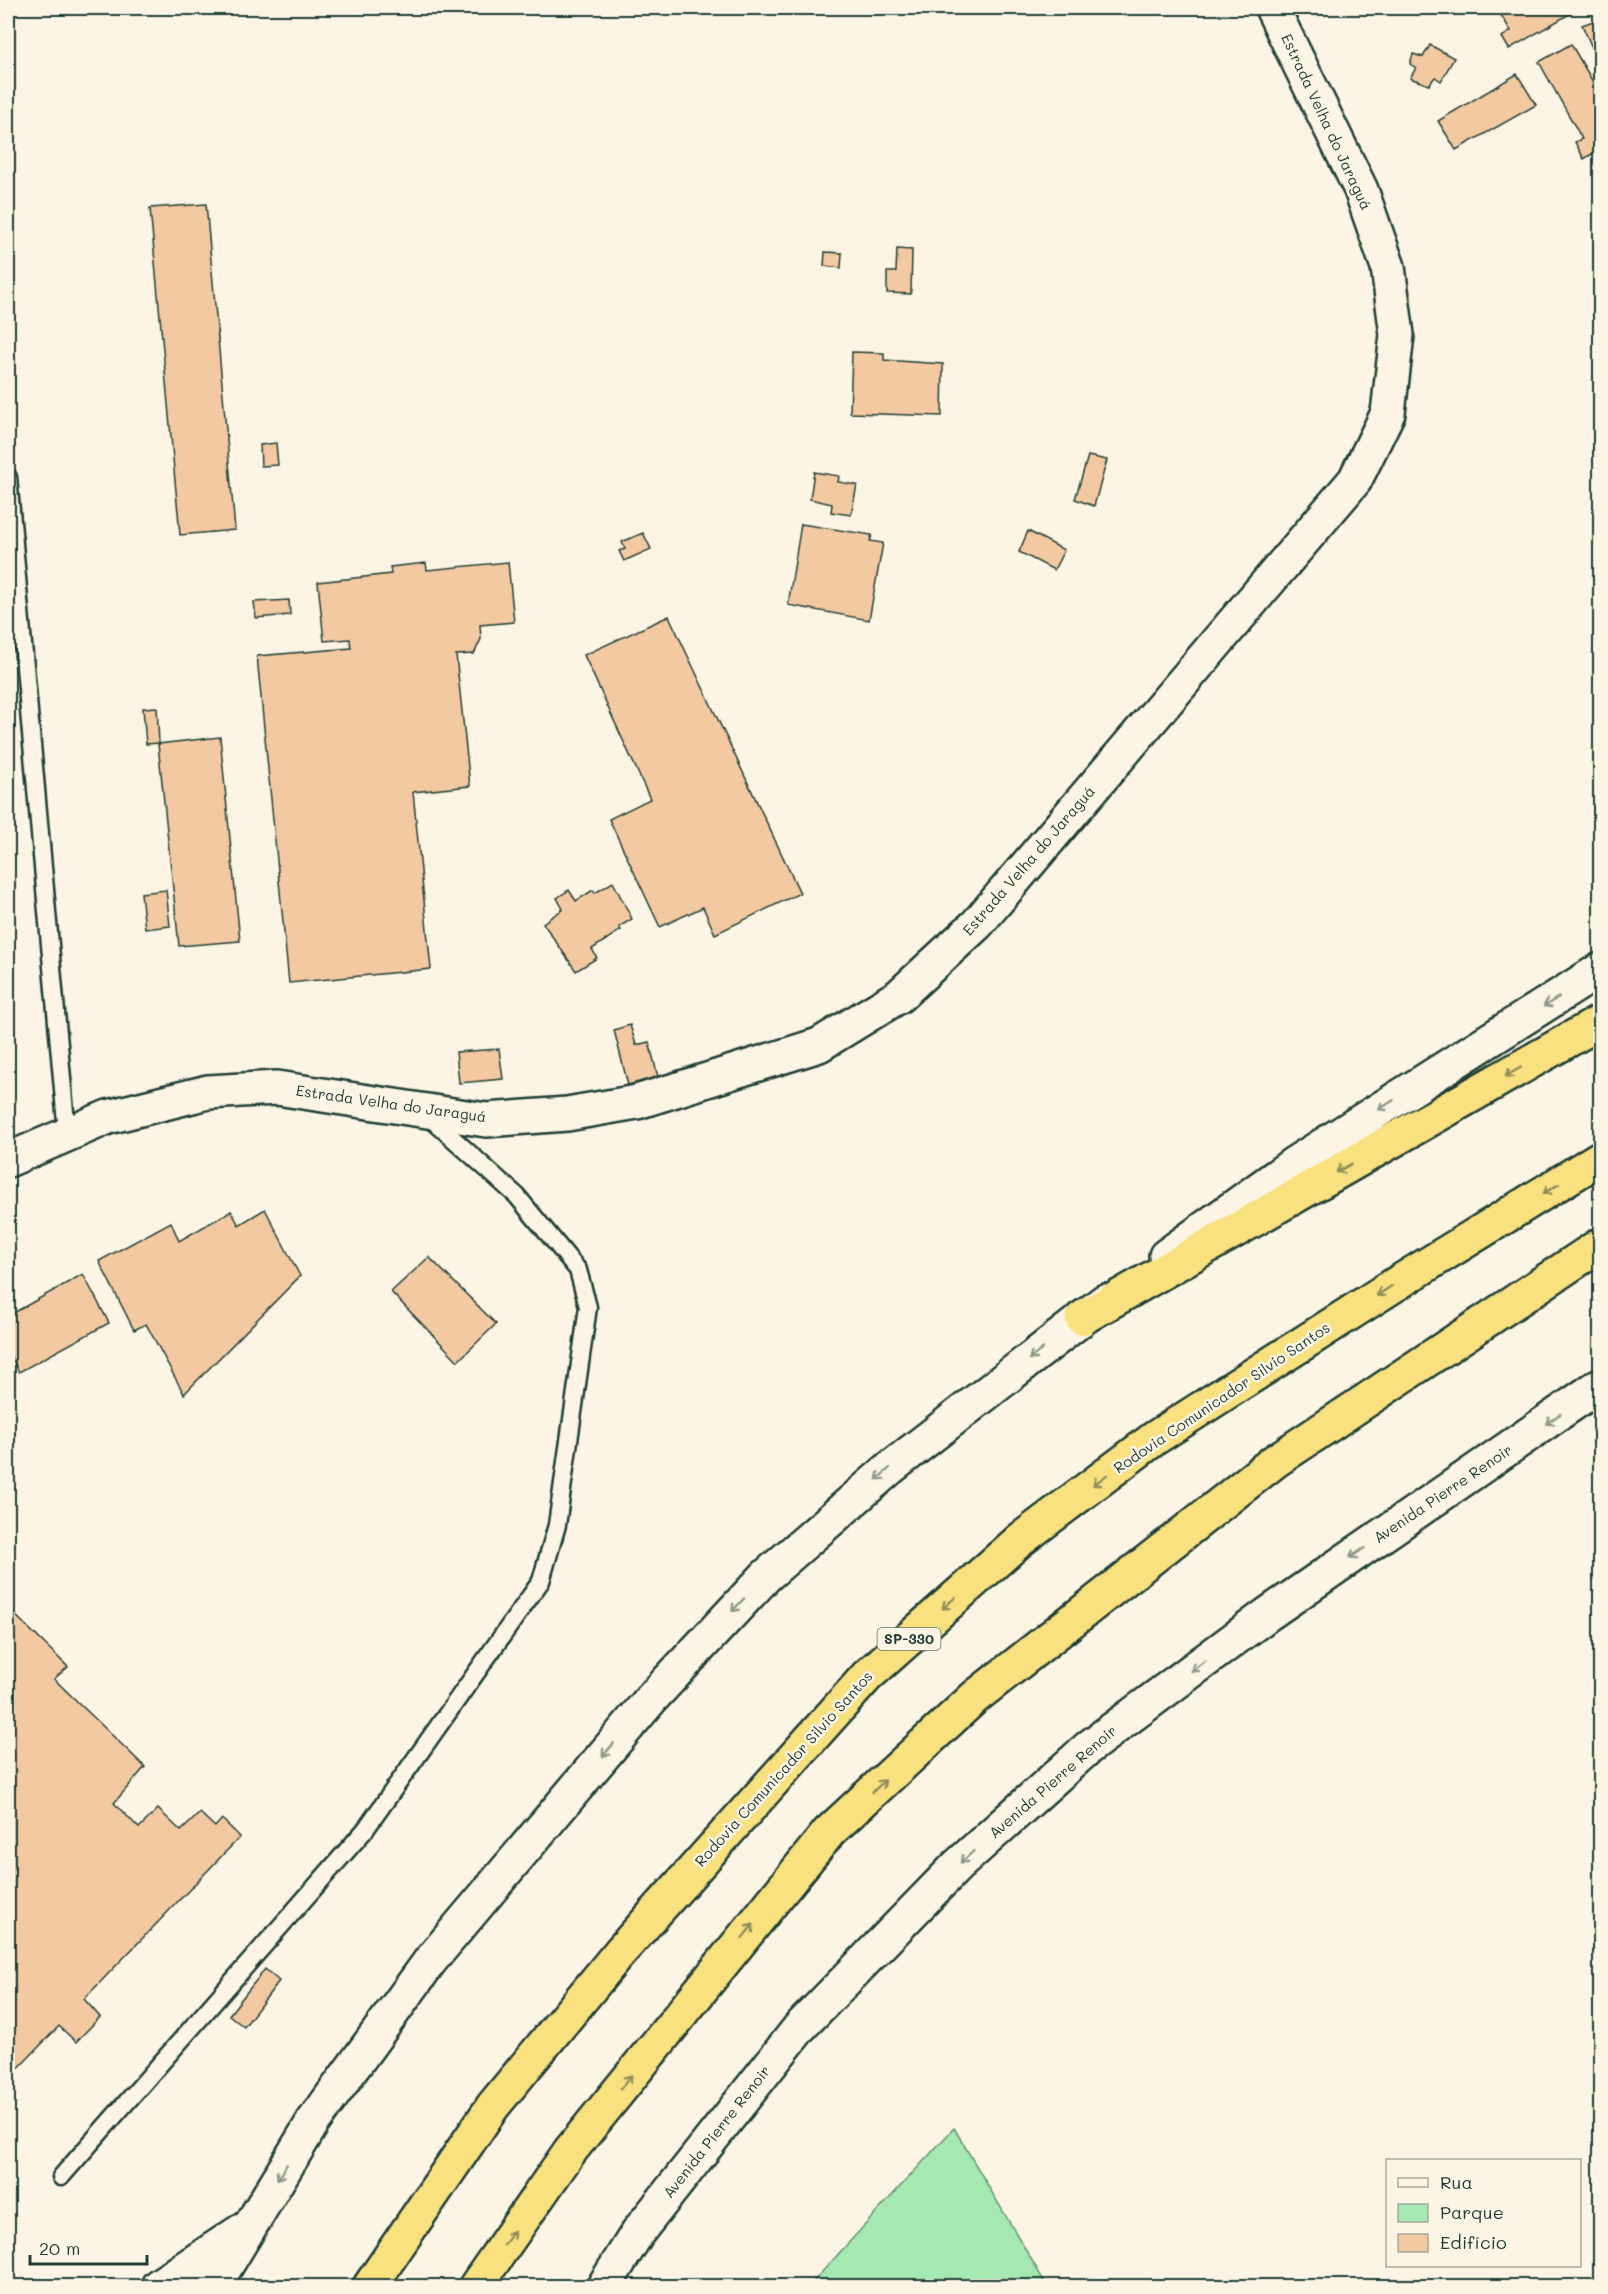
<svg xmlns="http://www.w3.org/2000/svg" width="1608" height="2294" font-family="Mali,sans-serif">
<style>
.green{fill:#a6e8b2;stroke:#629273;stroke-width:1.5}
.building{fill:#f3c9a2;stroke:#1f3d34;stroke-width:1.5}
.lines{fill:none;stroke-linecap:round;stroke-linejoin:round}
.lane-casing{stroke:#1f3d34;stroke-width:21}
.secondary-casing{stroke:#1f3d34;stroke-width:38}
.highway-casing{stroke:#1f3d34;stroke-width:38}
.lane{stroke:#fcf5e5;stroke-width:16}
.secondary{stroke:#fcf5e5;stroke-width:33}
.highway{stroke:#fae180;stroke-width:33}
.oneway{stroke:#8e998c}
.oneway2{stroke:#8c8f5a}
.labels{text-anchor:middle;stroke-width:5;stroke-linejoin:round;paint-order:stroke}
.shield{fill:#fcf5e5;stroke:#617469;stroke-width:1.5}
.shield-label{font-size:14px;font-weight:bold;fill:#1f3d34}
.street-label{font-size:15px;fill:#1f3d34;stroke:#fcf5e5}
</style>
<rect width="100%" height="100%" fill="#fcf5e5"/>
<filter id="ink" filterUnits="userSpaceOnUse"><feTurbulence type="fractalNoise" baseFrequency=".0167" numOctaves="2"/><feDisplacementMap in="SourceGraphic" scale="12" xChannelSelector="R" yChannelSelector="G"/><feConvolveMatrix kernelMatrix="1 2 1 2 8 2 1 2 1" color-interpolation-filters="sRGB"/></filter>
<g filter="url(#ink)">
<polygon class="green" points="954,2128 1047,2286 809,2286"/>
<g class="building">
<polygon points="1506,8 1580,8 1509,49 1502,37 1511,31 1499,12"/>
<polygon points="1599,19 1600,23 1600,60 1598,61 1582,25"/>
<polygon points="1571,44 1597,89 1600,87 1600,149 1584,159 1575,142 1582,139 1539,62"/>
<polygon points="1430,45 1454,58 1441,81 1435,77 1429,85 1410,78 1416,68 1410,64 1413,54 1423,57"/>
<polygon points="1517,74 1536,105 1456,150 1438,121"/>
<polygon points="206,204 235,530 180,535 150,208"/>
<polygon points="897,249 912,250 911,294 887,293 887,272 896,272"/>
<polygon points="825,252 842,253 841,268 824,266"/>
<polygon points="852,352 884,353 884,360 943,364 942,416 850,413"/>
<polygon points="276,443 278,465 261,466 260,445"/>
<polygon points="1088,456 1107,460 1094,506 1075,499"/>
<polygon points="814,472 839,476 838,482 857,485 851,515 831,512 832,504 810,499"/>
<polygon points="801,524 872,535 870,541 883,543 869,620 788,605"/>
<polygon points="1028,531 1064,550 1054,570 1019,552"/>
<polygon points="643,533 651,549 624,561 619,551 625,549 622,542"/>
<polygon points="508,562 514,622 480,625 481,639 474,654 456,655 470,786 413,792 431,969 289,983 257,656 351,648 350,639 324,641 318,582 391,574 390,567 426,563 427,570"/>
<polygon points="289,600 290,615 256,618 254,602"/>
<polygon points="669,616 800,893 715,934 703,907 660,927 609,819 650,799 584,655"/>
<polygon points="157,707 159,743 146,744 143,708"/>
<polygon points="220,737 240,941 179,946 158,744"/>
<polygon points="613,882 632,919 619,927 621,930 592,949 597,958 576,971 543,923 563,909 557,898 569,890 576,901 593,890 595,893"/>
<polygon points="166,890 170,926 145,929 141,893"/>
<polygon points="630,1025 636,1045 649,1042 658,1077 628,1085 614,1030"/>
<polygon points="499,1049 503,1079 459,1083 456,1052"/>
<polygon points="265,1209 300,1276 184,1394 146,1324 134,1330 99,1261 171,1222 179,1241 231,1211 239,1225"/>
<polygon points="429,1257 496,1324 458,1361 391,1292"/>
<polygon points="83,1274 109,1323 19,1372 8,1351 8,1316"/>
<polygon points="8,1608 68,1667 54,1679 145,1767 114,1803 139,1828 158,1809 181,1831 200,1813 215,1827 222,1819 240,1837 84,1999 100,2017 76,2042 59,2026 8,2079"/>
<polygon points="265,1969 279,1981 244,2027 229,2015"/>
</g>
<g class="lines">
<g class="lane-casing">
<g id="lane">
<polyline points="8,477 67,1134"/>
<polyline points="61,2177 365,1830 541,1581 557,1525 588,1307 578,1270 517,1196 428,1116"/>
</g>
</g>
<g class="secondary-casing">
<g id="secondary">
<polyline points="8,1160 108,1117 208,1092 277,1088 486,1120 567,1114 637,1102 819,1045 899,996 977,924 1355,480 1388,413 1397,335 1388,267 1361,190 1272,8"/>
<polyline points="1166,1256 1295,1163 1600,970"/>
<polyline points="158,2286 241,2231"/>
<polyline points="214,2286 313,2122 430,1961 651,1699 766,1576 889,1469 1105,1301"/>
<polyline points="604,2286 638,2232 800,2027 957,1866 1089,1747 1268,1614 1600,1385"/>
</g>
</g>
<g class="highway-casing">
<g id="highway">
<polyline points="1082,1318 1600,1022"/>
<polyline points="370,2286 493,2106 620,1952 867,1676 1020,1540 1155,1438 1391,1287 1600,1158"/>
<polyline points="476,2286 570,2151 829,1832 975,1697 1275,1461 1600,1245"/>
</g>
</g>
<use href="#lane" class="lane"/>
<use href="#secondary" class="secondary"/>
<use href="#highway" class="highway"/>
</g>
<defs><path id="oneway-shaft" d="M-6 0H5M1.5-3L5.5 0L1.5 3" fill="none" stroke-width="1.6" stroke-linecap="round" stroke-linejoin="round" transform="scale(1.5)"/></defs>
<g class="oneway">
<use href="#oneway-shaft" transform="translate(1551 1002) rotate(148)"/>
<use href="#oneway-shaft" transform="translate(1386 1105) rotate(148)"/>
<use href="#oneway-shaft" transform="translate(1036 1354) rotate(142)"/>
<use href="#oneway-shaft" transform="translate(1553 1419) rotate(145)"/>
<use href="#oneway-shaft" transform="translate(883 1474) rotate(139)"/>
<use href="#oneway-shaft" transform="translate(1357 1553) rotate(146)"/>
<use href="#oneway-shaft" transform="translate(738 1605) rotate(133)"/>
<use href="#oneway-shaft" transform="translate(1198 1666) rotate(143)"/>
<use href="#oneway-shaft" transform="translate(608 1750) rotate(130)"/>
<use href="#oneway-shaft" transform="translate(967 1857) rotate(138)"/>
<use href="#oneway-shaft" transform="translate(282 2172) rotate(122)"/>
</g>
<g class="oneway2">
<use href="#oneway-shaft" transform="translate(1513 1072) rotate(150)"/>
<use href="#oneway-shaft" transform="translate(1344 1168) rotate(150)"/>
<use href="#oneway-shaft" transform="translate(1551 1189) rotate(149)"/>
<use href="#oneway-shaft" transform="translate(1384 1291) rotate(147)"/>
<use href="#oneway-shaft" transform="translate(1100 1480) rotate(143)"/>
<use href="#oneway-shaft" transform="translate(949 1603) rotate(138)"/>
<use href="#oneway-shaft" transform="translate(879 1786) rotate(-43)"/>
<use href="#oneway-shaft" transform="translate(748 1931) rotate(-51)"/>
<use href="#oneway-shaft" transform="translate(626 2082) rotate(-51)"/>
<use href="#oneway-shaft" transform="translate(509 2238) rotate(-55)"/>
</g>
</g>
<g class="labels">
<rect class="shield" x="877.5" y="1628" width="63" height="22" rx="4.5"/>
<g class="shield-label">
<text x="909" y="1644">SP-330</text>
</g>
<g class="street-label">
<text transform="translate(1326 122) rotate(65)" y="5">Estrada Velha do Jaraguá</text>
<text transform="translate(1029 861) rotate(-49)" y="5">Estrada Velha do Jaraguá</text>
<text transform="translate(391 1104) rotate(8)" y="5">Estrada Velha do Jaraguá</text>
<text transform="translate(1222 1398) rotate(-34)" y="5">Rodovia Comunicador Silvio Santos</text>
<text transform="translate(1443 1494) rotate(-34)" y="5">Avenida Pierre Renoir</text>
<text transform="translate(784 1769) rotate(-48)" y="5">Rodovia Comunicador Silvio Santos</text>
<text transform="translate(1053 1782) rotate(-41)" y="5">Avenida Pierre Renoir</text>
<text transform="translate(717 2132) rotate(-52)" y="5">Avenida Pierre Renoir</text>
</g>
</g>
<rect width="1608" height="2294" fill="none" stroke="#fcf5e5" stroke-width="30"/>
<rect x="15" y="15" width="1578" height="2264" fill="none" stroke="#1f3d34" stroke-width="2" filter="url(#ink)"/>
<rect x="1386" y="2159" width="195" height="108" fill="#fcf5e5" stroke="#a4ab9e" stroke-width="1.5"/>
<rect x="1398" y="2178" width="30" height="9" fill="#fcf5e5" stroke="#a4ab9e" stroke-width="1.5"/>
<text x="1440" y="2189" font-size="18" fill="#1f3d34">Rua</text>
<rect x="1398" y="2204" width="30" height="18" fill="#a6e8b2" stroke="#a4ab9e" stroke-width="1.5"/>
<text x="1440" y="2219" font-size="18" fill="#1f3d34">Parque</text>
<rect x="1398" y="2234" width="30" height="18" fill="#f3c9a2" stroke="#a4ab9e" stroke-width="1.5"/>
<text x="1440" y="2249" font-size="18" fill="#1f3d34">Edifício</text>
<path d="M30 2255v9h117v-9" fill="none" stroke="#1f3d34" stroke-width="3"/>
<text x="39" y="2255" font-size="18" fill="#1f3d34" stroke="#fcf5e5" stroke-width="4.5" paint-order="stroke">20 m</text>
</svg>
